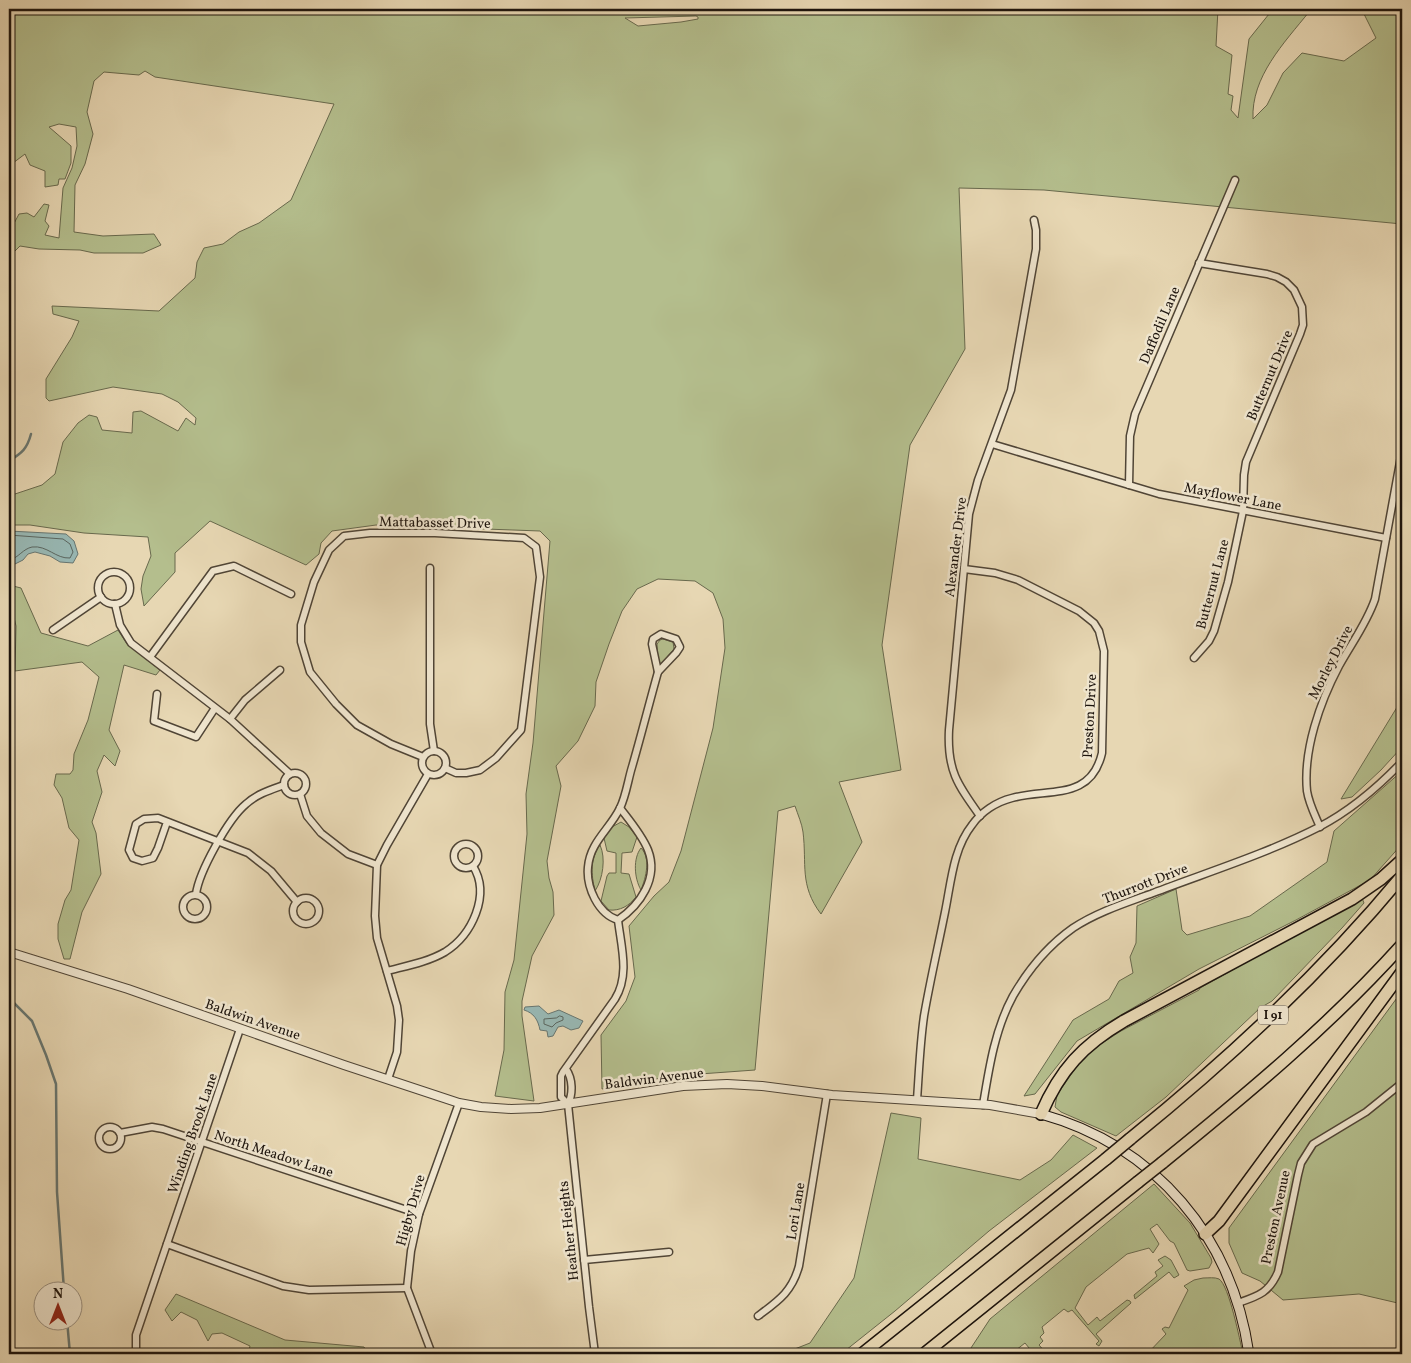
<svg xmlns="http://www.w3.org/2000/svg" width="1411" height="1363" font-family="Vollkorn,serif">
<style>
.green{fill:#b4be8d;stroke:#68694d;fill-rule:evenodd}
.water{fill:#98b8b4;stroke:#677671}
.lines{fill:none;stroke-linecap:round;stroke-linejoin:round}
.shore{stroke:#5a6660;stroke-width:1}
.stream{stroke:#677671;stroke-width:2.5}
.minor-casing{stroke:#504536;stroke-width:9}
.tertiary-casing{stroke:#504536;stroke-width:10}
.secondary-casing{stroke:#1d140d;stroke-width:11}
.motorway-casing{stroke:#1d140d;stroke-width:14}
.minor{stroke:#efe5ce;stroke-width:6}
.tertiary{stroke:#efe5ce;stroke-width:8}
.secondary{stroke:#efe5ce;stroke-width:9}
.motorway{stroke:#e7d7b3;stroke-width:11}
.motorway-bridge-casing{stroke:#1d140d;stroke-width:14;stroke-linecap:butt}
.motorway-bridge{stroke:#e7d7b3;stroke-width:11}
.labels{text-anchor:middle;stroke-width:5;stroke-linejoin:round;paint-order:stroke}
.shield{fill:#efe5ce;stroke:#5c5347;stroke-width:1}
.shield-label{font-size:12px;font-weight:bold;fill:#1d140d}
.street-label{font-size:14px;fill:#1d140d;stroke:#efe5ce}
</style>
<rect width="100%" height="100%" fill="#e7d7b3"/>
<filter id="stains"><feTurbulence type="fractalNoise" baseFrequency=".004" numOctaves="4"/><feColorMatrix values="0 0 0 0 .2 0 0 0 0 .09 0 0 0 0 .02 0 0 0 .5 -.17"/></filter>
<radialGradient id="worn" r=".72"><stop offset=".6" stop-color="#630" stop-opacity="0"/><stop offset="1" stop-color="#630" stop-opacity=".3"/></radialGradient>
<g class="green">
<path d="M9,9H1218L1216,46L1232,55L1228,94L1233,96L1231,110L1238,118L1249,39L1269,14L1271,9H1314L1309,12C1284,43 1251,77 1253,119L1267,105L1283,73L1302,53L1344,61L1376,38L1364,14V9H1402V224L1044,190L959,188L965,349L910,445L882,645L901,770L839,782L862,842L821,914C799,885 807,864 803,832C802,824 798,815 795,806L778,811L755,1070L672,1076L602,1089L601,1035L626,1001L635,977L629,926L654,896L669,882L681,851L713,728L725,648L723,619L713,593L695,581L658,579L637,589L622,611L609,644L596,682L595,706L578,741L556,766L561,786L547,861L549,878L553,892L554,915L532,956L522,1001V1016L534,1101L495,1096L504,1050L505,992L514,960L527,834L526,794L533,743L550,541L540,531L376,525L332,531L321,543L319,554L306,565L210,521L175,553V572L144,606L141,589L143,576L151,556L148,537L84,533L30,525H9V496L42,485L55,474L63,442L78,423L89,415L97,417L102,430L132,433L133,412L141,411L178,431L186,418L195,425L196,418L178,402L162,394L113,387L49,401L46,398V379L72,337L79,321L53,314L52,306L159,311L195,278L197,262L204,248L223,244L239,232L259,223L291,200L334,104L155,77L145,71L139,75L104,72L94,81L87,112L93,134L85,164L75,185L74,232L103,236L154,234L161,245L143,253H94L80,250L39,249L20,246L15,251H9V231H10L19,214L27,213L34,217L44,204L49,205L45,221L49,226L45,235L59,238L63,188L72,168L77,146L76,127L59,124L49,127L71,146V163L65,179H59L58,185L45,187V171L30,165L25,154L9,166ZM696,16L698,17V19L681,22L638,26L625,18Z"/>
<polygon points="9,585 21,588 41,633 88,646 118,630 127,644 160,670 156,675 124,665 109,730 120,751 115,766 104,755 97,771 102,792 92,822 96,833 101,874 82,912 70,959 64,959 58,939 58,924 65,900 71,890 79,840 69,828 62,798 54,785 56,774 70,774 73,770 74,754 88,720 99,677 82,662 15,671 16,626 9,596"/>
<polygon points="663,639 673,642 674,649 660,665 658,661 657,644 660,640"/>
<polygon points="1402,699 1402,747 1381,770 1352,797 1341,799"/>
<polygon points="1402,771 1402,844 1370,880 1296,920 1199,969 1077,1041 1035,1094 1024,1096 1073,1020 1109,999 1119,981 1133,973 1130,957 1136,943 1137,906 1176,889 1182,930 1187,935 1250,916 1327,862 1334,831"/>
<path d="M621,822L629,827L637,837L632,852L622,853L621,873L629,874L636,897C629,906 620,911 609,910L601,901L607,876L609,873H616V853L607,851L604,838L612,827Z"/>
<path d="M600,845C606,858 603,879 595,891C591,874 590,859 600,845Z"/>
<path d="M641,848C651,858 646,877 641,890C634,878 633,858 641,848Z"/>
<polygon points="1362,898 1364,903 1342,928 1272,1001 1260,1008 1166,1097 1116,1136 1061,1112 1055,1107 1057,1095 1081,1060 1096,1047 1121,1031 1199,990 1200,988"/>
<polygon points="1402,991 1402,1304 1359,1294 1283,1300 1260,1281 1242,1273 1229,1243 1229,1228"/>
<polygon points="891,1113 921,1118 918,1159 1020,1180 1051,1160 1073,1135 1097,1148 989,1231 895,1311 841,1354 782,1354 810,1343 854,1278"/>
<polygon points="1154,1184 1190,1223 1211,1258 1212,1262 1209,1268 1190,1271 1187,1270 1174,1243 1170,1241 1157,1224 1150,1229 1159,1244 1153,1253 1149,1248 1127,1254 1086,1287 1075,1308 1088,1325 1097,1317 1100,1321 1127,1300 1130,1301 1131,1303 1096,1334 1102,1341 1099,1346 1096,1344 1099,1341 1072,1310 1068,1312 1064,1309 1042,1327 1044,1333 1040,1337 1043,1341 1039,1345 1047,1354 1034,1354 1025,1343 1011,1354 967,1354 990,1319"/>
<polygon points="1165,1256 1171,1260 1179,1275 1174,1278 1169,1272 1135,1299 1134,1295 1157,1276 1155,1272 1163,1266 1158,1260"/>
<path d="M1203,1278C1208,1278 1215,1277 1219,1279C1229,1285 1240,1341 1243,1354H1147L1166,1334L1162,1329L1165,1327L1169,1328L1188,1290L1184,1286L1194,1280Z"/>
<polygon points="176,1294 285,1340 364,1347 369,1354 291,1354 275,1351 266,1354 248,1354 250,1346 222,1333 212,1334 208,1341 197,1320 181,1312 172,1321 165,1310"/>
</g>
<g class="water">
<polygon points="9,531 66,534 74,541 78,554 73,563 60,562 50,556 35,552 28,554 23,560 9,567"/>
<path d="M539,1006L548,1014L559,1010L583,1021L579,1028L571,1030L563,1026L558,1027L553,1036L548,1037L547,1031L540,1030C538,1020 534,1013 524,1010L525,1007Z"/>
</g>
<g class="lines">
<g class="shore">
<path d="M9,535L63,539L70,544L73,552L70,558C56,559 47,545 32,547C23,549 19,557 9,561"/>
<polygon points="560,1016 563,1017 563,1020 556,1023 552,1027 544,1024 544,1019 556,1018"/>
</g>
<g class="stream">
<path d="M9,461C22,453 27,449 31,434"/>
<polyline points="12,1001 32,1021 46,1055 56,1084 57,1192 64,1290"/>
<polyline points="67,1320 70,1354"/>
</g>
<g class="minor-casing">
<g id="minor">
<polyline points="992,444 1159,494 1386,538"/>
<polyline points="1129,485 1130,436 1135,414 1235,180"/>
<polyline points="430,568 430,724 434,751"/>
<circle cx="114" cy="588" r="16"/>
<polyline points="115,604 120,625 131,643 230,719 290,774"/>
<polyline points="53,630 101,597"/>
<polygon points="661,634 676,639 680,647 676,653 658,672 652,644 653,639"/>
<polyline points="150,657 213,571 234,566 291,594"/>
<polyline points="1194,658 1209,641 1214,631 1228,582 1243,511 1244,475 1246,462 1300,334 1303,325 1302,307 1294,290 1286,282 1277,277 1267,274 1199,263"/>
<polyline points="157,694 154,721 196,737 215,708"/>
<polyline points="230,719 245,700 280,670"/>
<circle cx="434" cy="763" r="12"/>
<polyline points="423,757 391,744 357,725 336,704 310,672 301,642 301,625 314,582 329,550 344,536 370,533 435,533 524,538 536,547 540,577 521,730 496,758 480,770 466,773 456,773 445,768"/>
<circle cx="295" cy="784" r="11"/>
<polyline points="300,794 307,816 321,833 348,854 377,865"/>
<path d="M980,816C957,784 947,770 949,730L969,514L978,480L1011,390L1036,249V230L1034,220"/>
<polyline points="167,822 158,848 153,858 142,861 133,858 129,850 136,824 144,819 158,818 248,853 271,871 297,902"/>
<path d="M1320,827C1315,815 1309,804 1307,791C1303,750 1320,702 1339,666C1351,644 1367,623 1375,599L1402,451"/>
<circle cx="466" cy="856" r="12"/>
<path d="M196,894C199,872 228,819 246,804C257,794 270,790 284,785"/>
<circle cx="195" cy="907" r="12"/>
<circle cx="306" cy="911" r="13"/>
<path d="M618,920C598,914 586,887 588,867C590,842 610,829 620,808C626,796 628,780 632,767C641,736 649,704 658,672"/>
<path d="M618,920C640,905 659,878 648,850C642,835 630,821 620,808"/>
<path d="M387,971C406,966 428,962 445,952C472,935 491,895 473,866"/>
<path d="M566,1069C573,1079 573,1094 568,1104L589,1307L595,1354"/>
<polyline points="388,1079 397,1052 399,1020 397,1006 377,938 375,916 377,865 387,845 428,774"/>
<path d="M917,1100C919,1072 920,1044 924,1016C930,981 938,947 945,912C951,883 953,849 972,825C981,812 996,802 1012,798C1049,788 1091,801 1102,753L1104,651L1099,631L1094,623L1079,611L1018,580L995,573L964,569"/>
<path d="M568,1104L561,1097V1076L563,1072L615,999C630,975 621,946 618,920"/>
<path d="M983,1105C989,1068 995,1029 1013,996C1028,970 1049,945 1073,928C1097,912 1126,903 1153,893C1208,872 1266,854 1319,827C1350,811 1378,787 1402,762"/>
<circle cx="110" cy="1138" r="11"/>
<polyline points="120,1133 152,1127 163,1129 419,1214"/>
<polyline points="167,1244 283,1286 309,1290 407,1288"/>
<polyline points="584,1260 669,1252"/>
<path d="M1238,1303C1258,1296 1269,1293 1278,1272L1298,1175L1301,1163L1313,1144L1366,1112L1402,1083"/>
<path d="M758,1316C778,1301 792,1292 799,1266L827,1094"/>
<polyline points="136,1354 136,1335 240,1029"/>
<polyline points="432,1354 407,1288 411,1251 419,1214 459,1103"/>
</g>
</g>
<g class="tertiary-casing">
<polyline id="tertiary" points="9,952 128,989 344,1065 459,1103 481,1107 511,1109 540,1108 683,1086 727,1084 762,1086 832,1095 990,1105 1041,1114"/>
</g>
<g class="secondary-casing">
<path id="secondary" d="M1041,1114C1156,1146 1232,1237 1249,1354"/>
</g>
<g class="motorway-casing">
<g id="motorway">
<path d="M1041,1114C1060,1070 1083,1045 1124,1021L1352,899L1381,879L1402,860"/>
<path d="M1130,1139C1229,1059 1320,975 1402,876"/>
<path d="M1162,1163C1246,1095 1329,1026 1402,945"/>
<polyline points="1205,1234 1219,1221 1402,972"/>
<polyline points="862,1354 1106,1159"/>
<polyline points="924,1354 1138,1182"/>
</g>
</g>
<use href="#minor" class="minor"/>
<use href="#tertiary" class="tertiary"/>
<use href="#secondary" class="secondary"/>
<use href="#motorway" class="motorway"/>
<g class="motorway-bridge-casing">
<g id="motorway-bridge">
<polyline points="1106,1159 1130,1139"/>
<polyline points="1138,1182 1162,1163"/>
</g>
</g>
<use href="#motorway-bridge" class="motorway-bridge"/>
</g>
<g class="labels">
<rect class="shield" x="1258" y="1005.5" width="30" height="19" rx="4"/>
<g class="shield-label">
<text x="1273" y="1019">I 91</text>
</g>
<g class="street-label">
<text transform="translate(1159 325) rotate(-67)" y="5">Daffodil Lane</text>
<text transform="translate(1269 375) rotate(-67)" y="5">Butternut Drive</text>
<text transform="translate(1233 496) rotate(11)" y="5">Mayflower Lane</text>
<text transform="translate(435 522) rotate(1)" y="5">Mattabasset Drive</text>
<text transform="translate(955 547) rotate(-83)" y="5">Alexander Drive</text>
<text transform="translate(1212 584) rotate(-75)" y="5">Butternut Lane</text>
<text transform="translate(1330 662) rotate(-63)" y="5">Morley Drive</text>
<text transform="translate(1089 716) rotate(-87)" y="5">Preston Drive</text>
<text transform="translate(1145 883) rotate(-21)" y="5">Thurrott Drive</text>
<text transform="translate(253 1019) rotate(19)" y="5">Baldwin Avenue</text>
<text transform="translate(654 1078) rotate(-7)" y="5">Baldwin Avenue</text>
<text transform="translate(192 1133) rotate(-71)" y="5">Winding Brook Lane</text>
<text transform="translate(274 1153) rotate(18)" y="5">North Meadow Lane</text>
<text transform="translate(410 1210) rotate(-74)" y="5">Higby Drive</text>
<text transform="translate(795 1211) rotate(-81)" y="5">Lori Lane</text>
<text transform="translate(1275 1217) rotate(-78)" y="5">Preston Avenue</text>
<text transform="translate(568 1231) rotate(-96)" y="5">Heather Heights</text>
</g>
</g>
<rect width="1411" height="1363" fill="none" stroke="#e7d7b3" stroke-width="30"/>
<rect x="10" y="10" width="1391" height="1343" fill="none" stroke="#1d140d" stroke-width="2.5"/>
<rect x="15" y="15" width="1381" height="1333" fill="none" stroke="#1d140d"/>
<g transform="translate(58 1306)"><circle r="24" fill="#efe5ce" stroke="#9b9181"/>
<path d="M0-4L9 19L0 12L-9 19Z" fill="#8f2418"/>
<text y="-8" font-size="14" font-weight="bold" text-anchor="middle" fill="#1d140d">N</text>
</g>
<rect width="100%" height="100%" filter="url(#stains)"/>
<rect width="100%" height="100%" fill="url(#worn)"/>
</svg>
